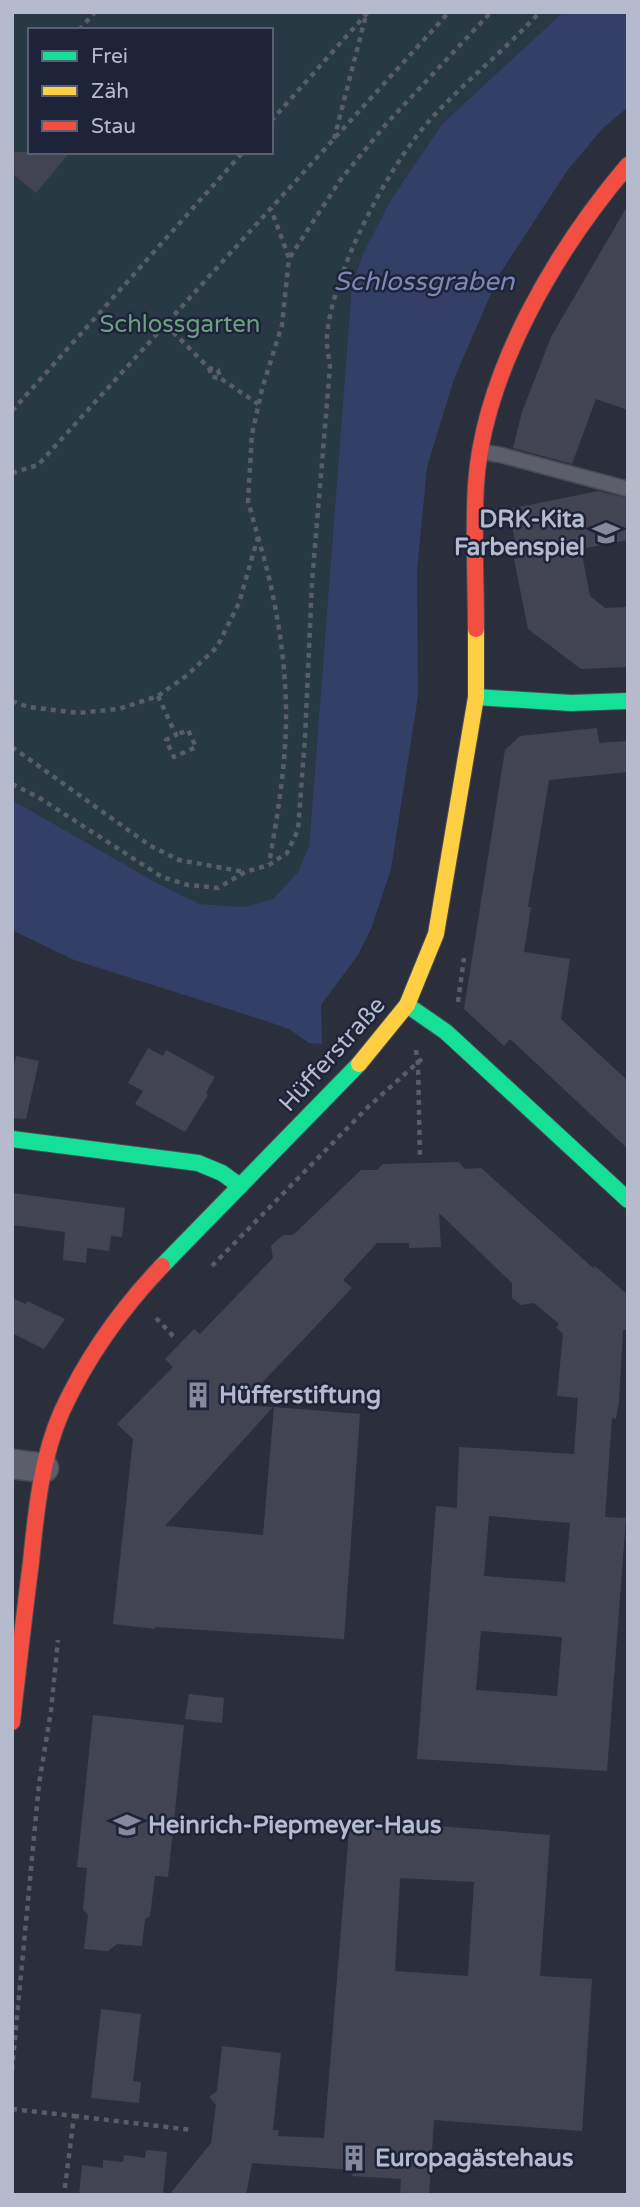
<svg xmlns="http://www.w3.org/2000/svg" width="640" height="2207" font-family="'Varela Round',sans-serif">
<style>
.green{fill:#273943;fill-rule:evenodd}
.water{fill:#333f66}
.building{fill:#424551;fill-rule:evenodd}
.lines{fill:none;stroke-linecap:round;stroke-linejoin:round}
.lane-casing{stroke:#494c56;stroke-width:17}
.street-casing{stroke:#494c56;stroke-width:31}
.fast-casing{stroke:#494c56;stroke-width:18}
.slow-casing{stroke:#494c56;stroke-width:18}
.jam-casing{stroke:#494c56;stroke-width:18}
.path{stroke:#595d67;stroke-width:4.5;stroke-dasharray:5 5;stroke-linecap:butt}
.lane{stroke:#5c5e69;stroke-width:14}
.street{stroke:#5c5e69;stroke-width:28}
.fast{stroke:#16e098;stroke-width:16}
.slow{stroke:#ffcf43;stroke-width:16}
.jam{stroke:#f24e42;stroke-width:16}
.labels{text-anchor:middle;stroke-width:5;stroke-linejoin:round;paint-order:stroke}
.park-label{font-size:24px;fill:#6ba081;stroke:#1d2338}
.poi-label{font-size:24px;font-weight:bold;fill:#b6bacd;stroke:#1d2338;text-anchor:start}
.street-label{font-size:24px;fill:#b6bacd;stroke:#1d2338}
.water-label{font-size:26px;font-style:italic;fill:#7b89b6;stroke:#1d2338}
</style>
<rect width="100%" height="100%" fill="#2b2f3c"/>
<path class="green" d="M12,12H563L442,124L390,201L363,254L352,284L309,846L298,872L273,899L244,907L200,904L157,883L12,800ZM30,30H271V152H30Z"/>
<polygon class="water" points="563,12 628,12 628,107 602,129 567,171 499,275 454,379 427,467 417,571 418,696 391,869 371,929 358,955 321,1005 322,1044 309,1043 289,1029 263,1020 74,960 12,930 12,800 157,883 200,904 244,907 273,899 298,872 309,846 311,822 352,284 363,254 390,201 442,124"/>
<g class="building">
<polygon points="12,152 70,152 36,193 12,173"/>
<polygon points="628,205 628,410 596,399 572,464 513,448 522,412 551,337"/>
<polygon points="598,491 628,498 628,540 581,549 590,596 605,608 628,607 628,667 581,669 528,629 514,559 518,558 509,509"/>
<polygon points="597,728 599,743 628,741 628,772 549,780 528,907 531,907 524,952 570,959 561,1019 628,1081 628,1149 510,1039 504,1046 464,1009 505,750 520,736"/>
<polygon points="148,1048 163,1056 166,1050 215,1077 206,1093 208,1095 185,1132 135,1104 143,1091 128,1083"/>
<polygon points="16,1056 39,1061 26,1119 12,1118 12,1074"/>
<path d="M459,1162L465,1169L481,1168L593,1268L595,1266L628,1295V1330H623L619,1401L616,1419L612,1418L605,1517L626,1518L607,1771L417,1759L436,1506L457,1508L459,1447L574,1454L578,1398L557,1396L563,1334L556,1327L559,1324L534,1303L521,1305L512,1298V1283L439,1213L441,1247L409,1248V1243H377L343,1280L352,1288L241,1405L273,1407L165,1526L263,1535L274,1407L360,1414L344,1639L155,1627V1629L113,1624L133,1439L117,1424L173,1367L165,1359L194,1329L200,1334L273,1258L271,1246L283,1235H293L361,1170H377L383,1164ZM489,1516L570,1523L565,1582L484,1576ZM481,1631L562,1637L557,1696L476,1690Z"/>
<polygon points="12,1193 125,1208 122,1237 111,1236 109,1251 87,1248 86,1263 63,1260 65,1232 12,1225"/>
<polygon points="12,1298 26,1304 27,1301 65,1319 44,1349 12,1333"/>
<polygon points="189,1694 224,1698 222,1723 185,1719"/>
<polygon points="93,1715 184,1725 168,1877 155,1876 150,1916 145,1919 142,1946 117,1944 108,1951 84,1949 88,1915 83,1909 87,1868 77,1867"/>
<path d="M350,1819L550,1835L540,1976L592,1979L582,2131L434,2120L429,2195H400L401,2179L352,2176L353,2170L252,2163L246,2195H169L211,2143L216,2105L209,2097L217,2091L222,2046L281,2053L273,2130H279L278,2136L324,2138ZM400,1878L474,1882L468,1976L395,1971Z"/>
<polygon points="101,2009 141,2014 133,2081 141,2082 139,2103 91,2098"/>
<polygon points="146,2150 167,2152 163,2195 79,2195 82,2165 103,2168 103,2160 123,2162 124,2155 145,2158"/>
</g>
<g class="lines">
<g class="lane-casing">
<polyline id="lane" points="483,452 501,455 628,489"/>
</g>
<g class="street-casing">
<polyline id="street" points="12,1464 44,1468"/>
</g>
<g class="fast-casing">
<g id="fast">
<polyline points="476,697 571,703 628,701"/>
<polyline points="407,1005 446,1032 628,1200"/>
<polyline points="12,1139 198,1163 222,1173 240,1186"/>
<polyline points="162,1266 359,1064"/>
</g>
</g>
<g class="slow-casing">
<polyline id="slow" points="359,1064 407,1005 436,934 476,697 476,629"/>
</g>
<g class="jam-casing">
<g id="jam">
<path d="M476,629C476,581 473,532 476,484C484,371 556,250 628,165"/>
<path d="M12,1722C18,1669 24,1616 31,1562C36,1512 41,1458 62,1411C87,1357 121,1309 162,1266"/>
</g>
</g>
<g class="path">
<polyline points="79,30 95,12"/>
<polyline points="271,121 368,12"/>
<polyline points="334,139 366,15"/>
<polyline points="290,257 341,179 387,123 491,12"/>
<polyline points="166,325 209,368 218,370 220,378 258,404"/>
<polyline points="209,368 212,377 220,378"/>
<polyline points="12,411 243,152"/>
<polyline points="12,473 38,465 449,12"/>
<path d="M258,537C276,597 287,662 286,724C285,771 277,818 269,864"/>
<polyline points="158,696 176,735 166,740 174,757 196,747 188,730 176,735"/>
<polyline points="12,701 28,707 79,713 119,709 158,696 186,676 217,647 239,603 258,537 248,501 252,434 262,389 282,325 289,258 271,209"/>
<polyline points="12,747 149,845 179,860 245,872"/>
<path d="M12,784L38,797L162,877L188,885L218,888L245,872L269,865L287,853L298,830L305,738L312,582L330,367C329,357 326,345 327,335C333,272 387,168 429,121C464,82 505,50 540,12"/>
<polyline points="458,1002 464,958"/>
<polyline points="416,1050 418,1063 420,1158"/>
<polyline points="212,1266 368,1107 425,1056"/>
<polyline points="156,1318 175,1338"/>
<polyline points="12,2070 39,1784 51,1711 58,1640"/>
<polyline points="12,2109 74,2116 64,2195"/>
<polyline points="74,2116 192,2130"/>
</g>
<use href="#lane" class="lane"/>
<use href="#street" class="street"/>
<use href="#fast" class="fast"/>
<use href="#slow" class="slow"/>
<use href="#jam" class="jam"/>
</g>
<defs>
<g id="school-bare" transform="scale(2.1)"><path d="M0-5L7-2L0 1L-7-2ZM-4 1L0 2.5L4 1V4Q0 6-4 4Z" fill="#85899a" stroke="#1d2338" stroke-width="2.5" paint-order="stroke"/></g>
<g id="building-bare" transform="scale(2.1)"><path d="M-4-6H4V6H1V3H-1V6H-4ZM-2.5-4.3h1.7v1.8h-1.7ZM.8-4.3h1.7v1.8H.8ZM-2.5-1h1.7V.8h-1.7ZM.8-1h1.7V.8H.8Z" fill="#85899a" stroke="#1d2338" stroke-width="2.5" paint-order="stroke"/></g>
</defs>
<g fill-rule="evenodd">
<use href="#school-bare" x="606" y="533"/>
<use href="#building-bare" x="198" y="1395"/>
<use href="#school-bare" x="127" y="1825"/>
<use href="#building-bare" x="354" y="2158"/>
</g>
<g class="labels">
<g class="park-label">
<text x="180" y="332">Schlossgarten</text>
</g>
<g class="poi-label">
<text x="585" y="527" text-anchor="end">DRK-Kita<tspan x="585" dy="28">Farbenspiel</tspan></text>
<text x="219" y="1403">Hüfferstiftung</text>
<text x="148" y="1833">Heinrich-Piepmeyer-Haus</text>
<text x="375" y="2166">Europagästehaus</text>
</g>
<g class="street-label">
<text transform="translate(332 1054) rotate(-48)" y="8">Hüfferstraße</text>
</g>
<g class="water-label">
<text x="424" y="290">Schlossgraben</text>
</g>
</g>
<rect width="640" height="2207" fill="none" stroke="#b6bacd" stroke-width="28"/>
<rect x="28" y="28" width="245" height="126" fill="#1d2338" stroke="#5a5f74" stroke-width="2"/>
<rect x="42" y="51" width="35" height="10" fill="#16e098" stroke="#5a5f74" stroke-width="2"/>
<text x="91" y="63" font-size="21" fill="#b6bacd">Frei</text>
<rect x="42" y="86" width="35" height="10" fill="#ffcf43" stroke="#5a5f74" stroke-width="2"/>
<text x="91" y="98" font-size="21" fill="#b6bacd">Zäh</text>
<rect x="42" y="121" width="35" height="10" fill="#f24e42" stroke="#5a5f74" stroke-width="2"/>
<text x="91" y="133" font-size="21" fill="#b6bacd">Stau</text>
</svg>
